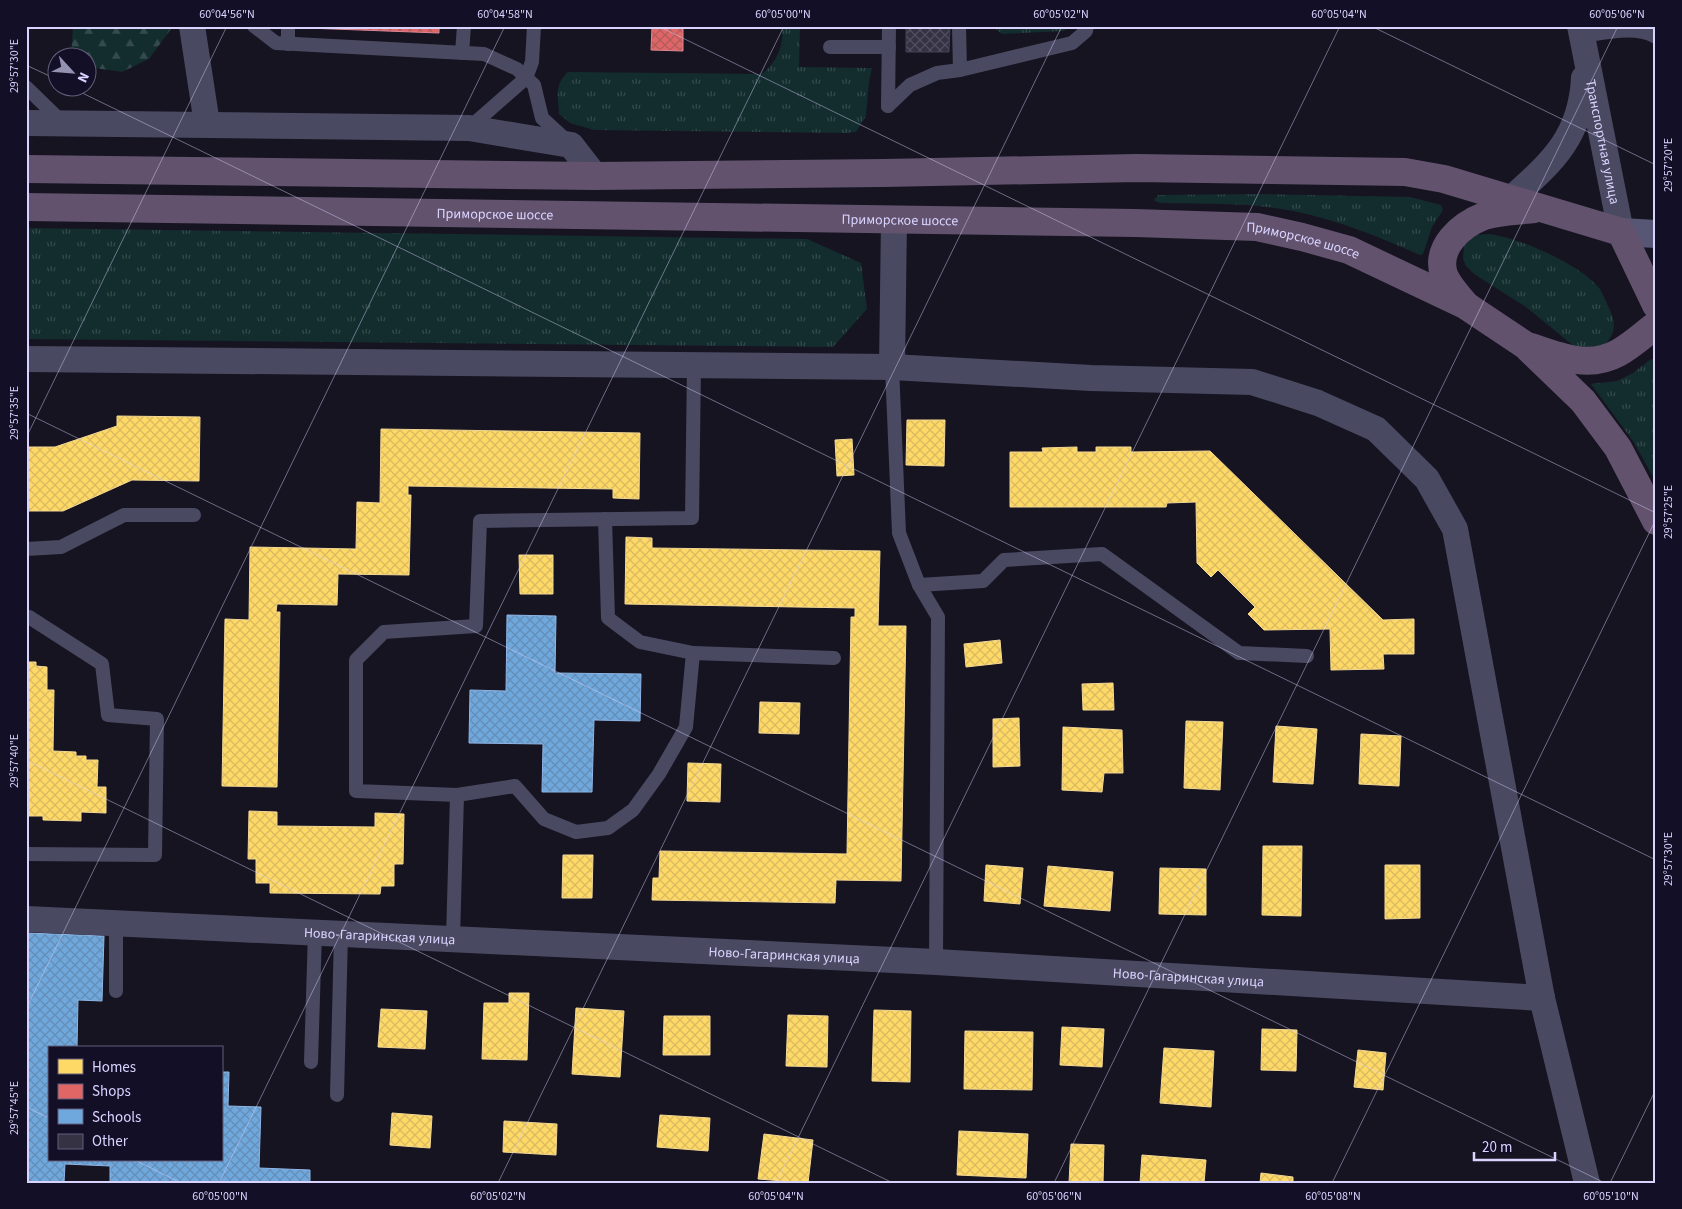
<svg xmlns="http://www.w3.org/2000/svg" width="1682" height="1209" font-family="'Source Sans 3',sans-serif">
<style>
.grass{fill:url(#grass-tufts)}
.forest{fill:url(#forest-firs)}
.homes{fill:url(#homes-cross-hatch);stroke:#f4d894}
.shops{fill:url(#shops-cross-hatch);stroke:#de8794}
.schools{fill:url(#schools-cross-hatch);stroke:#8fb5e6}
.building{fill:url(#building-cross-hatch);stroke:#433f54}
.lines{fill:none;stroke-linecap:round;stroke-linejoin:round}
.service{stroke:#4a4962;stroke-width:14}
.minor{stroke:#4a4962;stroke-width:26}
.secondary{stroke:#575674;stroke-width:28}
.trunk{stroke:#62526e;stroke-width:28}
.ticks{fill:none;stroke:#d9d4ff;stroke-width:1;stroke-opacity:0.45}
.labels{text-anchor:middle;stroke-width:5;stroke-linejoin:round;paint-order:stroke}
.street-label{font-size:14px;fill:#d9d4ff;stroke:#130f26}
.neatline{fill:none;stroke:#d9d4ff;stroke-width:2}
.ticks-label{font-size:12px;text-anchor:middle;fill:#d9d4ff}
</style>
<defs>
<pattern id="grass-tufts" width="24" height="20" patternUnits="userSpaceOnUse" patternTransform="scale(1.25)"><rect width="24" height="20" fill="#132c2d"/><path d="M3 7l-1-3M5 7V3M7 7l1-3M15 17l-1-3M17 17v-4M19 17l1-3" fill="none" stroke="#354a4c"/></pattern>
<pattern id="forest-firs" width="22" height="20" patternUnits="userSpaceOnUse" patternTransform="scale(1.25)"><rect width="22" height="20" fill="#132c2d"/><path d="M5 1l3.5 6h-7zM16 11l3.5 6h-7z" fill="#354a4c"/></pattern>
<pattern id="homes-cross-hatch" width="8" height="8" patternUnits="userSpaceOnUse" patternTransform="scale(1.25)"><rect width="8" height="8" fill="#ffd966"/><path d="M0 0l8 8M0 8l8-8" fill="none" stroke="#d9ba61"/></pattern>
<pattern id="shops-cross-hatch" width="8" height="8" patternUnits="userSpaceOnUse" patternTransform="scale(1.25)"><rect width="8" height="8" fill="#e06666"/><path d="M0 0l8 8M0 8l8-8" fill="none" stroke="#b05b5e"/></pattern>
<pattern id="schools-cross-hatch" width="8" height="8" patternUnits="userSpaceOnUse" patternTransform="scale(1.25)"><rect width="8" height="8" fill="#6fa8dc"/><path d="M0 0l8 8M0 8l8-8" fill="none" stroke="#648eb8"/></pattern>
<pattern id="building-cross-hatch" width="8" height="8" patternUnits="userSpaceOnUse" patternTransform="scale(1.25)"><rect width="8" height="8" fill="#343243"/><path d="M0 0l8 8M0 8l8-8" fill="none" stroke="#514f5f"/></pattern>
</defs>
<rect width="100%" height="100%" fill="#161421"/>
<g class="grass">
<path d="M782,26H800L799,67L872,68L869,82L866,116L856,132L845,133L594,130L570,123L559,114C558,97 554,84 568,72L762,74C777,62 784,46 782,26Z"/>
<polygon points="992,26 1070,26 1064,31 1002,34"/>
<path d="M1261,194L1410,197L1441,205L1443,210L1432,227L1423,254L1420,255C1368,232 1315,211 1258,206C1226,203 1194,204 1162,203L1157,202L1154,200L1158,195Z"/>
<polygon points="26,228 807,239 861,263 867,309 833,347 26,339"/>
<path d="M1489,234C1520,238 1578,263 1599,288C1603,293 1606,302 1609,308C1619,327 1613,339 1597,352L1575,347L1526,307L1474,274L1466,266L1463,259L1464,245L1470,239L1477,235Z"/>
<polygon points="1651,359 1656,361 1656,482 1633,441 1591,384 1617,381 1633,373"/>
</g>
<polygon class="forest" points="73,26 170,26 171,29 149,59 122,72 88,67 88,58 71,57"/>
<g class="homes">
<polygon points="117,416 200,417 199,481 132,480 63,511 26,511 26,447 55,447 117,426"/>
<polygon points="907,420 945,420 944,466 906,465"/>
<polygon points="381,429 640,433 639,499 613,498 613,489 408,486 408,495 411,495 409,575 338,574 337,605 277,604 276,612 280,612 277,787 222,786 225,619 249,620 250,547 356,549 357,502 380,503"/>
<polygon points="852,439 854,475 837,476 835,440"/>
<polygon points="1077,447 1077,452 1096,452 1096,447 1131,447 1131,452 1210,451 1383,620 1414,619 1414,654 1383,654 1384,669 1331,670 1330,629 1264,630 1248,614 1255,607 1218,570 1211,577 1197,563 1196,502 1167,503 1166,507 1010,507 1010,452 1043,452 1042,448"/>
<polygon points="626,537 652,538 652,548 880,551 878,626 906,626 901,881 836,880 835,903 652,900 653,878 659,878 660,851 847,854 851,617 855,617 855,608 625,604"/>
<polygon points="519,555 553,555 553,594 520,594"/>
<polygon points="1000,640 1002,663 966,667 964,644"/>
<polygon points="26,662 36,662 36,666 47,667 47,690 54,690 53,751 76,752 76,756 86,756 86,760 98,760 97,787 106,787 106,813 81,812 81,821 43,820 43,816 29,816 29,786 26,786 28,726 26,726"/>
<polygon points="1113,683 1114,710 1083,710 1082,684"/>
<polygon points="760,702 800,703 799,734 759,733"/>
<polygon points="1019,718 1020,766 993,767 993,719"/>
<polygon points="1186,721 1223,722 1220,790 1184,788"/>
<polygon points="1276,726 1317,729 1313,784 1273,782"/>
<polygon points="1063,727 1122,730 1123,773 1104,773 1102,792 1062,790"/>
<polygon points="1361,734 1401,736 1399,786 1359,784"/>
<polygon points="688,763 721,764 720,802 687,801"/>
<polygon points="249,811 277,812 277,826 375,827 375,813 404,814 403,864 394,864 394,886 381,886 380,894 270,893 270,883 256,883 256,859 248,859"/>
<polygon points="1263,846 1302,846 1301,916 1262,915"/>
<polygon points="563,855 593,855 592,898 562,898"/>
<polygon points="986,865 1023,868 1020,904 984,901"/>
<polygon points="1385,865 1420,865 1420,918 1385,919"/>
<polygon points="1048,866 1113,872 1110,911 1044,906"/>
<polygon points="1160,868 1206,869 1206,915 1159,914"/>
<polygon points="509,993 529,993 527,1060 482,1059 484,1003 509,1003"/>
<polygon points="576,1008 624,1011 620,1077 572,1074"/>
<polygon points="381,1009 427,1011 425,1049 378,1047"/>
<polygon points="874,1010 911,1011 910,1082 872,1081"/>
<polygon points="788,1015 828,1016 827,1067 786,1066"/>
<polygon points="664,1016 710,1016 710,1055 663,1055"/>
<polygon points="1062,1027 1104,1029 1102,1067 1060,1065"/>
<polygon points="1262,1029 1297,1030 1296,1071 1261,1070"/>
<polygon points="965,1031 1033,1032 1032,1090 964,1089"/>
<polygon points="1164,1048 1214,1051 1211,1107 1160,1103"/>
<polygon points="1358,1050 1386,1053 1383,1090 1354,1087"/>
<polygon points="392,1113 432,1116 430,1148 390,1145"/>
<polygon points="660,1115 710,1118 708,1151 657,1147"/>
<polygon points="504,1121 557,1124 556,1155 503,1152"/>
<polygon points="959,1131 1028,1134 1026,1178 957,1175"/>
<polygon points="764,1134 813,1140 808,1183 758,1179"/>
<polygon points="1071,1144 1104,1145 1103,1183 1069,1183"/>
<polygon points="1142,1155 1206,1160 1204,1183 1140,1183"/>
<polygon points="1261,1173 1293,1177 1293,1183 1260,1183"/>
</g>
<g class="shops">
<polygon points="307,26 439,26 439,33 307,28"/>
<polygon points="652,26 683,26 683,51 651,50"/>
</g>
<g class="schools">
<polygon points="507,615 556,616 555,673 641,674 640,721 594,720 592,792 542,792 543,744 469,743 470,690 506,691"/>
<polygon points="26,933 104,936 102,1001 78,1000 77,1048 49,1048 49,1160 221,1160 221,1072 229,1072 228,1106 261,1107 259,1168 310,1170 310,1183 110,1183 110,1166 65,1164 64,1183 26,1183"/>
</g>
<polygon class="building" points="906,26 950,26 949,52 906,52"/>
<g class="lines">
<g class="service">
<polyline points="254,26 276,43 484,54 517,69 534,85 542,118 567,141"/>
<polyline points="288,26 288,44"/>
<polyline points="959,26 960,70"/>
<path d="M1582,36C1605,33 1635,25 1656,37"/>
<polyline points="830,47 889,47"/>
<polyline points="462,53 464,26"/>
<polyline points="26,87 62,122"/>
<polyline points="888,106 910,85 937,73 960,70 1072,43 1086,31 1087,26"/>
<polyline points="888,106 889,26"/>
<polyline points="469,128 526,78 532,62 534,26"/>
<polyline points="892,367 899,533 919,585 938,617 936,962"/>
<polyline points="26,549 61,547 124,515 194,515"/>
<polyline points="919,585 983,581 1004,560 1102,554 1239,653 1307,656"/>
<polyline points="26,617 29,617 102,664 108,715 157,719 155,855 26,854"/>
<polyline points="693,653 834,658"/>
<polyline points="457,795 515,786 544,819 576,832 608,828 633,810 659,774 686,727 693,653 640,642 608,618 605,519"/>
<polyline points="116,923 116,991"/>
<polyline points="453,939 457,795 356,791 356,660 384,632 476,626 480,521 692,518 694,365"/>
<polyline points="311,1062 315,932"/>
<polyline points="337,1095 341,934"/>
</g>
<g class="minor">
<polyline points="192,26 207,124"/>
<path id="s1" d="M1580,26L1621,232"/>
<polyline points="26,123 469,128 571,145 595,176"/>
<path d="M1512,198C1552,162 1581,137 1584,78"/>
<polyline points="26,359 892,367 1091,378 1252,382 1318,403 1376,429 1427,479 1455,529 1542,998 1587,1183"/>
<polyline points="892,367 894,220"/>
<path id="s2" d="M26,919L936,962L1542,998"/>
</g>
<polyline class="secondary" points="1621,232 1656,234"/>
<g class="trunk">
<polyline points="26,169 595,176 884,173 1136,168 1405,172 1444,179 1621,232 1656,305"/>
<path id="s3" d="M26,207L1135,223L1257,227L1302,237L1349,250L1465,305L1525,345L1583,401L1618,448L1656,521"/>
<path d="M1464,303C1457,295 1448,285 1444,275C1435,247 1461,225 1484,216C1499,211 1518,211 1534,209"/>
<path d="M1531,347C1560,357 1589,369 1618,353C1631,346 1644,334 1656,325"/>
</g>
</g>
<path class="ticks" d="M658,26L1656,513M1371,26L1656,165M26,65L58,80M72,88L1656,860M26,413L1605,1183M26,438L227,26M26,760L893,1183M26,1009L505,26M26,1107L49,1118M135,1160L181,1183M219,1183L784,26M498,1183L1062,26M776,1183L1340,26M1054,1183L1618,26M1332,1183L1656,519M1610,1183L1656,1089"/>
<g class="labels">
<g class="street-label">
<text dy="5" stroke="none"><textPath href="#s1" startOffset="118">Транспортная улица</textPath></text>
<text dy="5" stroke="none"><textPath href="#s3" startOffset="469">Приморское шоссе</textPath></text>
<text dy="5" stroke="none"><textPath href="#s3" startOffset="874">Приморское шоссе</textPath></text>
<text dy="5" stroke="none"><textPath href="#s3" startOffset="1279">Приморское шоссе</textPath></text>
<text dy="5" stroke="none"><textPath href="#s2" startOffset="354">Ново-Гагаринская улица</textPath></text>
<text dy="5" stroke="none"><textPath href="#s2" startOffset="759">Ново-Гагаринская улица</textPath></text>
<text dy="5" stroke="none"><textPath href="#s2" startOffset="1164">Ново-Гагаринская улица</textPath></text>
</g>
</g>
<rect width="1682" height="1209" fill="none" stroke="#130f26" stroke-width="55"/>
<rect x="48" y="1046" width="175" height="115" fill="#130f26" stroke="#625e7d"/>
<rect x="58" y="1059" width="25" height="15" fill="#ffd966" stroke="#625e7d"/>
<text x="92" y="1072" font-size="15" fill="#d9d4ff">Homes</text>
<rect x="58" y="1084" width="25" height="15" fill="#e06666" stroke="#625e7d"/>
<text x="92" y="1096" font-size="15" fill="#d9d4ff">Shops</text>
<rect x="58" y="1109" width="25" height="15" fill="#6fa8dc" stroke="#625e7d"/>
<text x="92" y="1122" font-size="15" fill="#d9d4ff">Schools</text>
<rect x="58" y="1134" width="25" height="15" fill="#343243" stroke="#625e7d"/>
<text x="92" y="1146" font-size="15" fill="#d9d4ff">Other</text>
<g transform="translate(72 72) rotate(116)"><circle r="24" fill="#130f26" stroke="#625e7d"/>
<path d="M0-4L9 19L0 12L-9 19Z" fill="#9591b1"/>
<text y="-8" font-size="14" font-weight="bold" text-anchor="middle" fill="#d9d4ff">N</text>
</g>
<path d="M1474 1152v8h81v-8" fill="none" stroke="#d9d4ff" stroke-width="2.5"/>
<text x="1482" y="1152" font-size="15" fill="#d9d4ff" stroke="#130f26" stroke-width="4" paint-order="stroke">20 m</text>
<rect x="28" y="28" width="1626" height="1154" class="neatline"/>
<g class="ticks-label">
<text x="227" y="18">60°04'56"N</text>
<text x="505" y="18">60°04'58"N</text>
<text x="783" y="18">60°05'00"N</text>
<text x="1061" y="18">60°05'02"N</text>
<text x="1339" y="18">60°05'04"N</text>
<text x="1617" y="18">60°05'06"N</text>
<text transform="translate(14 66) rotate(-90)" y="4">29°57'30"E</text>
<text transform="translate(1668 165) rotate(-90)" y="4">29°57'20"E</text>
<text transform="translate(14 413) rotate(-90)" y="4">29°57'35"E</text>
<text transform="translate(1668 512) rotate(-90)" y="4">29°57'25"E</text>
<text transform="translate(14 761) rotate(-90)" y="4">29°57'40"E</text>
<text transform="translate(1668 859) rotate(-90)" y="4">29°57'30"E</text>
<text transform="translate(14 1108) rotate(-90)" y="4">29°57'45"E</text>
<text x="220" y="1200">60°05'00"N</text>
<text x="498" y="1200">60°05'02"N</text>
<text x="776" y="1200">60°05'04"N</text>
<text x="1054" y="1200">60°05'06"N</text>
<text x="1333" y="1200">60°05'08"N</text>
<text x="1611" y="1200">60°05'10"N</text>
</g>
</svg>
